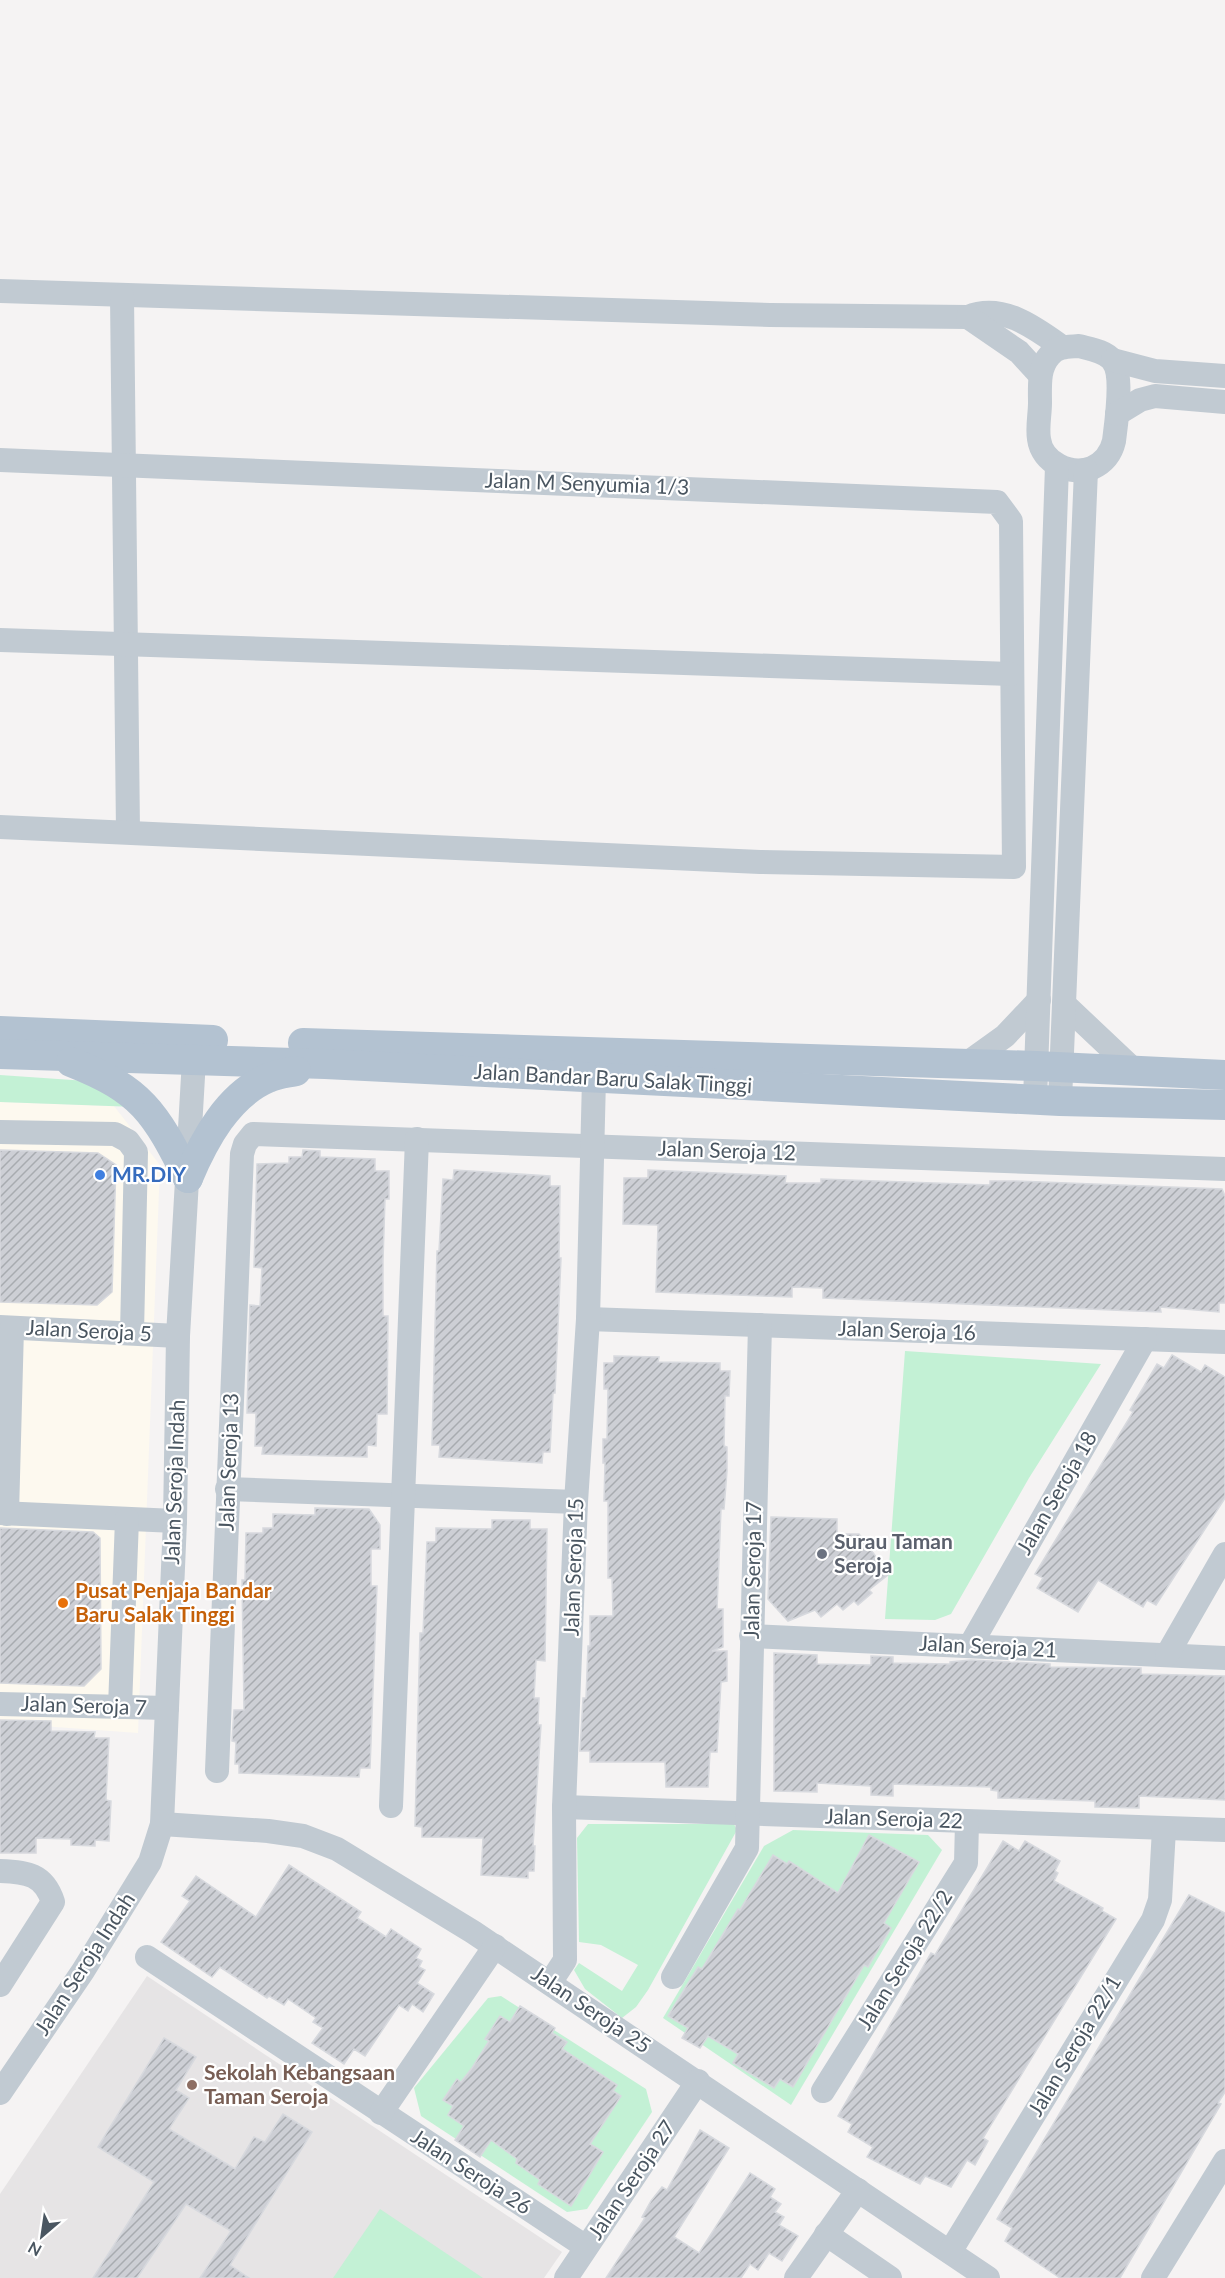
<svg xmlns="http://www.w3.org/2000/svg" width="1225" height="2278" font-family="Lato,sans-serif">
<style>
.commercial{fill:#fdf9ef}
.education{fill:#e6e4e5}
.grass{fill:#c3f1d5}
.building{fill:url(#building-hatch);stroke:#d7d9de;stroke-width:1.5}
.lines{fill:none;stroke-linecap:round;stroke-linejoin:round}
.minor{stroke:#c1cad2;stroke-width:24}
.major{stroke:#b3c2d1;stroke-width:30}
.shop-dot{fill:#3f7fe0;stroke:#fff;stroke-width:2}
.worship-dot{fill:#6b7280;stroke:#fff;stroke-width:2}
.food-dot{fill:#e8710a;stroke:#fff;stroke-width:2}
.education-dot{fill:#8d6e63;stroke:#fff;stroke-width:2}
.labels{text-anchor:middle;stroke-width:4.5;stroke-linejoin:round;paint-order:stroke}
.street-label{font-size:21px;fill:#4a5661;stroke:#fff}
.shop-label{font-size:21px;font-weight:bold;fill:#366cbe;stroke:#fff;text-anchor:start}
.worship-label{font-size:21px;font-weight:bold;fill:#5b616d;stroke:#fff;text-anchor:start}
.food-label{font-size:21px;font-weight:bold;fill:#c56008;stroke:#fff;text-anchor:start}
.education-label{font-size:21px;font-weight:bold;fill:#785e54;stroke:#fff;text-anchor:start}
</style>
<defs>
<pattern id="building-hatch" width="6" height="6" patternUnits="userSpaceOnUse" patternTransform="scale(1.5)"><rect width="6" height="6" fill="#cdcfd5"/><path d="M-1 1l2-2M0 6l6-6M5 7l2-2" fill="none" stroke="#a8abb0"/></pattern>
</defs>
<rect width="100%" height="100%" fill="#f5f3f3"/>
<polygon class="commercial" points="0,1102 114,1106 160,1165 138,1733 0,1723"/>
<polygon class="education" points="147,1976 562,2252 544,2278 0,2278 0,2194"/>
<g class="grass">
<polygon points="0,1075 87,1081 136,1107 0,1102"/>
<polygon points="905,1351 1101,1364 1029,1478 951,1614 935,1620 885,1619"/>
<polygon points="588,1824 734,1824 737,1830 648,1990 636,2007 622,2018 585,1989 574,1970 579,1963 622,1991 638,1965 601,1945 579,1942 577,1838"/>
<polygon points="793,1830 928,1835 942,1850 791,2105 663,2018 764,1846"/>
<polygon points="501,1996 646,2089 652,2112 587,2209 567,2212 421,2116 414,2088 488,1998"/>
<polygon points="380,2209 483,2278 333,2278"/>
</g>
<g class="building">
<polygon points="0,1150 98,1153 116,1165 112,1292 97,1305 0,1302"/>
<polygon points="303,1150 320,1151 320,1157 375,1159 375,1171 389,1171 389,1199 385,1199 383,1260 383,1316 388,1316 387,1414 377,1414 376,1446 367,1445 367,1457 262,1454 263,1446 255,1446 256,1413 247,1413 250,1305 260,1306 262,1268 254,1267 257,1164 289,1163 289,1157 302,1157"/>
<polygon points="454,1170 550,1176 550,1186 560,1186 559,1258 561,1258 555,1393 553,1393 550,1452 543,1452 542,1463 439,1457 440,1445 432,1445 437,1251 439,1251 443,1179 453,1180"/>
<polygon points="648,1170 786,1176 785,1183 821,1183 821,1179 990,1185 990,1181 1016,1181 1222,1189 1225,1196 1225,1303 1219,1303 1219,1312 1160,1307 1161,1312 1135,1311 823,1298 823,1288 792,1287 792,1297 656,1292 658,1225 623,1224 624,1178 648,1178"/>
<polygon points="1172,1355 1201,1372 1205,1365 1225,1377 1225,1498 1156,1605 1147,1600 1143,1607 1098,1580 1078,1612 1037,1588 1043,1578 1035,1574 1133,1412 1130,1410 1157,1364 1164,1368"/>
<polygon points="614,1356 659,1357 658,1362 720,1363 720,1371 730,1371 729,1396 725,1396 724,1446 727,1447 727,1471 724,1509 721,1509 717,1609 723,1609 723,1647 712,1651 727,1651 727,1681 721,1682 717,1752 710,1752 708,1787 666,1787 665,1762 590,1762 590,1751 580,1751 583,1698 586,1698 588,1646 590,1646 590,1616 613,1616 612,1578 608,1578 608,1501 604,1501 605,1463 603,1463 603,1439 607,1439 608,1389 604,1389 604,1363 614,1363"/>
<polygon points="315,1508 369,1509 380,1525 380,1549 371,1549 371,1586 377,1586 370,1768 360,1768 359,1777 239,1773 239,1764 235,1764 236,1742 232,1741 234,1710 244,1710 242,1580 245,1580 246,1533 263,1533 263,1528 273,1528 273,1514 315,1515"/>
<polygon points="771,1517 837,1519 837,1534 859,1534 889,1574 869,1590 872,1593 858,1605 854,1601 843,1610 837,1604 821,1617 815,1610 788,1621 768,1599"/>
<polygon points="492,1520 530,1520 530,1529 547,1529 545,1661 536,1660 534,1698 539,1698 538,1725 541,1725 533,1846 535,1846 534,1871 528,1871 528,1878 481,1875 483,1838 422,1837 422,1827 415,1826 420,1633 423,1633 427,1542 436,1542 436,1528 492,1529"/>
<polygon points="0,1528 93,1532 100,1538 101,1669 84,1686 0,1683"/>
<polygon points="774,1653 817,1655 817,1664 871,1665 871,1656 893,1657 893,1663 950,1664 950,1662 971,1660 1050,1664 1050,1667 1141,1668 1141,1674 1225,1676 1225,1800 1139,1796 1139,1808 1095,1807 1095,1801 998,1798 998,1791 991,1790 991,1787 893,1784 893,1796 871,1795 871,1786 817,1783 817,1792 774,1791"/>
<polygon points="0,1720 51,1721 51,1731 95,1732 94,1738 109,1738 106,1800 111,1801 109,1841 95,1840 95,1846 71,1845 71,1839 36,1838 36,1853 0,1853"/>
<polygon points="869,1835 919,1862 884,1923 891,1928 868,1967 864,1965 793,2087 780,2079 774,2088 733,2063 738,2054 708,2036 700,2048 682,2038 688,2028 668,2016 698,1967 702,1969 738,1909 740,1910 773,1855 787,1864 789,1861 838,1893"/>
<polygon points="1003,1841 1019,1851 1025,1841 1060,1861 1055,1871 1058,1873 1054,1881 1103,1908 1102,1911 1116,1919 983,2138 988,2141 975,2165 967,2160 951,2187 925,2176 920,2184 867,2157 873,2147 848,2132 852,2124 838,2116 931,1953 935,1955"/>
<polygon points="289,1865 361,1912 357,1918 386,1937 391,1929 421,1949 416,1958 422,1961 419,1967 425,1970 417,1983 434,1994 423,2012 412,2004 408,2011 399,2005 365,2056 354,2049 344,2064 312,2043 323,2028 313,2022 316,2018 288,1999 284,2005 269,1996 267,1998 220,1967 212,1977 161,1942 190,1901 182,1896 196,1876 256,1917"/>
<polygon points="1189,1895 1225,1913 1225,2092 1218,2103 1221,2104 1120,2278 1060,2278 1005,2241 1012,2228 997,2219"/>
<polygon points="520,2006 555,2028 552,2033 567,2042 562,2049 617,2085 613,2091 621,2096 590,2144 603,2152 571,2206 538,2184 540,2180 516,2163 517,2159 491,2140 480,2157 455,2140 464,2126 448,2115 453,2106 443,2100 457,2079 461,2082 472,2068 489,2041 485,2039 500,2016 510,2022"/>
<polygon points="164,2038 196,2057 176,2090 189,2098 169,2129 235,2169 254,2137 265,2142 283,2114 312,2132 230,2265 249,2278 200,2278 231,2231 186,2204 137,2278 93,2278 154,2182 98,2147"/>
<polygon points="700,2130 729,2148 674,2237 699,2253 750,2173 775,2189 770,2197 781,2204 775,2212 784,2217 779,2225 798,2236 782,2261 769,2253 758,2270 750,2264 741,2278 606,2278 645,2218 642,2217 651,2201 662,2187 667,2190"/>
</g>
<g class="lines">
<g class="minor">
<path d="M0,291L770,315L968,317C1002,303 1034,327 1062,347"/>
<polyline points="122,296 128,832"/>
<polyline points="968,317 1019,352 1040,375"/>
<path d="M1079,346C1090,349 1105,351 1112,360C1124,373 1116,424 1114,441C1111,454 1103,463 1092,468C1071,476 1042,463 1039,439C1037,428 1040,414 1040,403C1040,386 1038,368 1050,355C1058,346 1068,347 1079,346Z"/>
<polyline points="1113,360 1155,371 1225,376"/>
<polyline points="1117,414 1140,400 1155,396 1225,402"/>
<polyline points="0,460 997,502 1011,521 1014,867 760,862 0,827"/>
<polyline points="0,640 1011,674"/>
<polyline points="1064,1004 1135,1071"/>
<polyline points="966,1064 1005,1036 1039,1000"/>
<polyline points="1035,1100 1057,466"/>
<polyline points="1060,1101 1086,470"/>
<polyline points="0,1132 115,1134 128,1141 136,1152 132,1333"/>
<polyline points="588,1319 1225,1342"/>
<polyline points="0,1327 178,1336"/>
<polyline points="227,1489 576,1502"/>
<polyline points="0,1513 175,1521"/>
<polyline points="7,1514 12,1328"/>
<polyline points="751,1636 1225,1658"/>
<polyline points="970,1646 1145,1339"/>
<polyline points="1167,1655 1225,1554"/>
<polyline points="0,1704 167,1708"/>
<polyline points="120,1707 127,1519"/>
<polyline points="217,1771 242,1154 245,1144 253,1134 1225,1169"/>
<polyline points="391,1806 417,1139"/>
<polyline points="564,1807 1225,1830"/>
<polyline points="162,1824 268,1831 303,1836 337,1849 473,1932 988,2278"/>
<path d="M0,1871C27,1872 44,1874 53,1902L0,1985"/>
<polyline points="147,1957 586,2247"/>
<polyline points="673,1977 747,1848 760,1325"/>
<polyline points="550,1983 565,1960 564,1807 576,1502 588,1319 594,1079"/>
<polyline points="823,2091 966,1863 967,1822"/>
<polyline points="0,2093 83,1971 150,1862 162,1824 175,1521 178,1336 195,1042"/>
<polyline points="381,2113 495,1946"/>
<polyline points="826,2234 890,2278"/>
<polyline points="950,2252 1153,1920 1160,1900 1164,1829"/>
<polyline points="566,2278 698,2081"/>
<polyline points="796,2278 858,2190"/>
<polyline points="1153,2278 1225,2161"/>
</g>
<g class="major">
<polyline points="0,1031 213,1040"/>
<polyline points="303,1043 1036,1066 1225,1075"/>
<polyline points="0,1054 325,1064 1060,1101 1225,1105"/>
<path d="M71,1062C142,1090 155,1112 188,1178"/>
<path d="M188,1178C204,1140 228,1095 268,1078C276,1074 287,1073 296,1071"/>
</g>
</g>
<circle class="shop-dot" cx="100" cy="1175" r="6"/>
<circle class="worship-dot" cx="822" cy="1554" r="6"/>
<circle class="food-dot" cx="63" cy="1603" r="6"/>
<circle class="education-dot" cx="192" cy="2085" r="6"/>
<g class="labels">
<g class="street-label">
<text transform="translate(587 484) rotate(2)" y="7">Jalan M Senyumia 1/3</text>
<text transform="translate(613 1079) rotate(3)" y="7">Jalan Bandar Baru Salak Tinggi</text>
<text transform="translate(727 1151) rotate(2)" y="7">Jalan Seroja 12</text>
<text transform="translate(89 1331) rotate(3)" y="7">Jalan Seroja 5</text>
<text transform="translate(907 1331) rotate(2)" y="7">Jalan Seroja 16</text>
<text transform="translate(229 1462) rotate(-88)" y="7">Jalan Seroja 13</text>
<text transform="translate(175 1482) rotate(-88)" y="7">Jalan Seroja Indah</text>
<text transform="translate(1057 1493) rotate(-60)" y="7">Jalan Seroja 18</text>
<text transform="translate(574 1567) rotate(-88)" y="7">Jalan Seroja 15</text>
<text transform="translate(753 1570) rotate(-89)" y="7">Jalan Seroja 17</text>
<text transform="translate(988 1647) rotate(3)" y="7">Jalan Seroja 21</text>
<text transform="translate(84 1706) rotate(2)" y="7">Jalan Seroja 7</text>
<text transform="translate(894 1819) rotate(2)" y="7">Jalan Seroja 22</text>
<text transform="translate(905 1960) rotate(-58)" y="7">Jalan Seroja 22/2</text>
<text transform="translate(85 1964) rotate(-57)" y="7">Jalan Seroja Indah</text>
<text transform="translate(591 2010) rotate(34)" y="7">Jalan Seroja 25</text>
<text transform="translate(1075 2046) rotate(-59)" y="7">Jalan Seroja 22/1</text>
<text transform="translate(471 2172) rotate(33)" y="7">Jalan Seroja 26</text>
<text transform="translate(632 2180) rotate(-56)" y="7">Jalan Seroja 27</text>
</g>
<g class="shop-label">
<text x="112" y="1182">MR.DIY</text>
</g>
<g class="worship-label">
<text x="834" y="1549">Surau Taman<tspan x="834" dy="24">Seroja</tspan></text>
</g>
<g class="food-label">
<text x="75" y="1598">Pusat Penjaja Bandar<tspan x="75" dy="24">Baru Salak Tinggi</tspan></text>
</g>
<g class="education-label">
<text x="204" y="2080">Sekolah Kebangsaan<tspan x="204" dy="24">Taman Seroja</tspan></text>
</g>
</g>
<g transform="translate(42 2236) rotate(209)" stroke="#ffffff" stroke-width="4.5" paint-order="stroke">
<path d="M0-4.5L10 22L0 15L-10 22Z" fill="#4a5661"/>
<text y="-9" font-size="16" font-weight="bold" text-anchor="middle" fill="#4a5661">N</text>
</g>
</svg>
